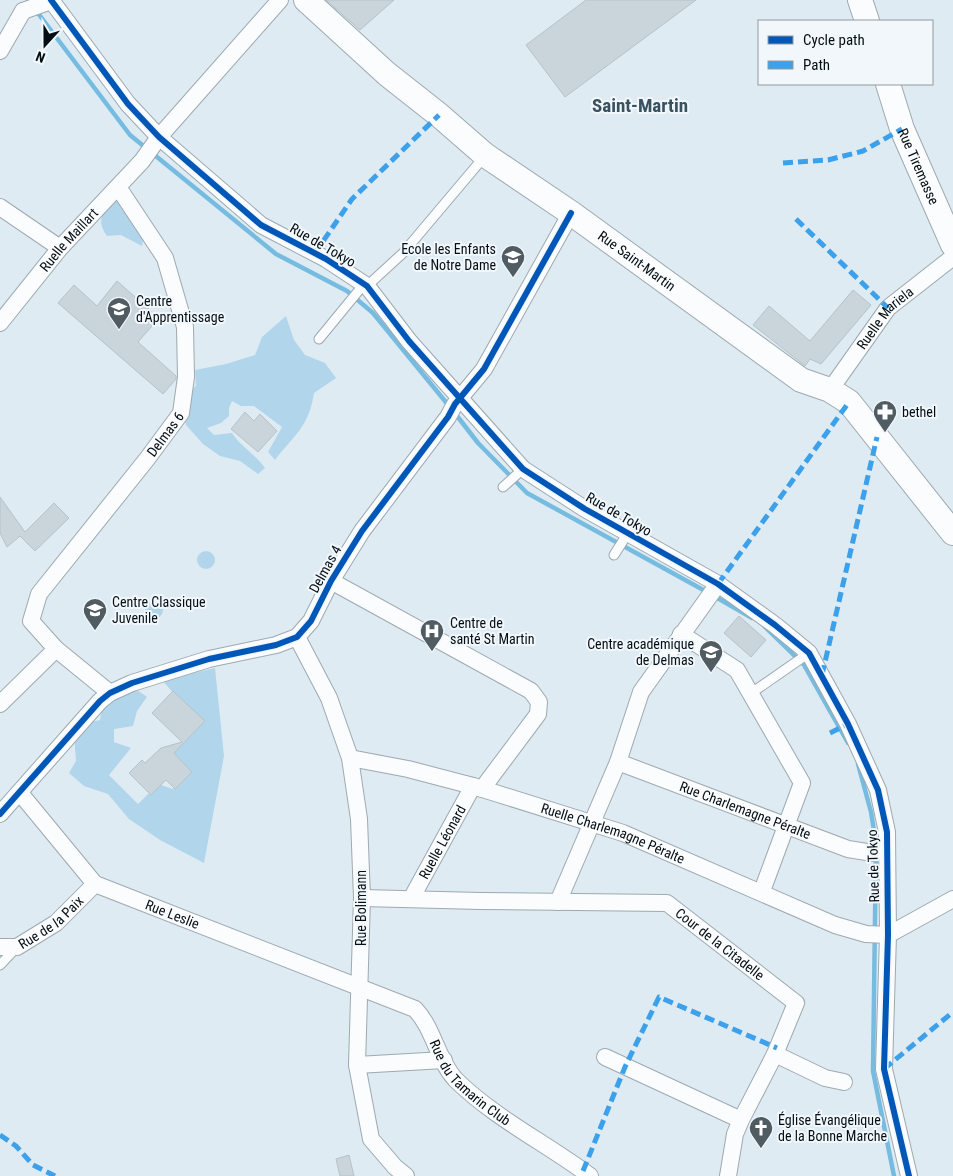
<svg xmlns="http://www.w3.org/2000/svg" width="953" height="1176" font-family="'Roboto Condensed',sans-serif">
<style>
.green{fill:#b1d6ec}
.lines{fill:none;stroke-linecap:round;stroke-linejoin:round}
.stream{stroke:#76bbe0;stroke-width:4.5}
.building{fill:#c9d4db;stroke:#b6c2c9}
.lane-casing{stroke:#9ea9b0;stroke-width:11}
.street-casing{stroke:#9ea9b0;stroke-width:18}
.secondary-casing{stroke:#9ea9b0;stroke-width:26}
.lane{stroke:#fafcfd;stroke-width:9}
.street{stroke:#fafcfd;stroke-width:16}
.secondary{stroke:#fafcfd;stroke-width:24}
.quiet{stroke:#3ca1ea;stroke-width:5;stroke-dasharray:10 5;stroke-linecap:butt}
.cycleway-casing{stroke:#f1f7fb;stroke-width:9}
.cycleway{stroke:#0057b8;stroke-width:6}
.labels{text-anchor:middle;stroke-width:4;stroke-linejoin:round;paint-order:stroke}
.street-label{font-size:14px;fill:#050e14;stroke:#f1f7fb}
.poi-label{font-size:14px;fill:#050e14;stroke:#f1f7fb;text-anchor:start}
.district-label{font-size:19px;font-weight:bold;fill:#385262;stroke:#f1f7fb}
</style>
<rect width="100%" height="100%" fill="#deebf3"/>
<g class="green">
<path d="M120,197L144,234L142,246L121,235L107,236C94,218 105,209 120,197Z"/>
<path d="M286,316L294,340L305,355L325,363L336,378L314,393C309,427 294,435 275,460L268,452L282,427L254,406H241L232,401L229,408V416L221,423L207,428L214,435L232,433C241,447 255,454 265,468L258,474L240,461L220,456L203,444L186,425L182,412L191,404L184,395L196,386L195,370L226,364L255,355L262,337Z"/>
<circle cx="206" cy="560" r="9"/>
<circle cx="154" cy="610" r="9"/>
<polygon points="215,668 224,756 204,863 160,840 129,819 108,794 84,786 69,773 76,761 74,735 87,723 100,720 103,702 133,687 147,697 137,711 133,726 114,729 114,742 131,748 109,775 138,804 158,784 173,789 181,780 167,759 198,721 162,680"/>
</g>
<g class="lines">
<g class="stream">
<polyline points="28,0 130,135 276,254 347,291 373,313 449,406"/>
<polyline points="454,412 478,443 527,493 707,592"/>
<polyline points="714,596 752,618"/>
<polyline points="765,627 804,665 848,743"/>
<polyline points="858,764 871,812 876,843 873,1071 894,1176"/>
</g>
</g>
<g class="building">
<polygon points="326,0 394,0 360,30"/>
<polygon points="586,0 696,0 565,97 526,45"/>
<polygon points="117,281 159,318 138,342 176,376 176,379 163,394 58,303 74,285 97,306"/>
<polygon points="853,290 871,305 821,364 810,359 805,366 753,325 769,306 810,341"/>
<polygon points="245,412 254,421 260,414 277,431 258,452 231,429"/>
<polygon points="0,497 25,532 54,503 69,518 35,551 20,536 7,547 0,533"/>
<polygon points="739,616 766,640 751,657 724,633"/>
<polygon points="173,691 205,721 174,753 192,772 175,789 166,780 151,795 129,773 142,760 145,763 161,748 182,742 152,713"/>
<polygon points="349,1155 354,1176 340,1176 336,1159"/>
</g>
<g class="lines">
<g class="lane-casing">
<g id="lane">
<polyline points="319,339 360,289 367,286 403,253 484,157"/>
<polyline points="503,487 523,469"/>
<polyline points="614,555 628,533"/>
<polyline points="750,694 809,653"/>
<polyline points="0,965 17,947"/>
</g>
</g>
<g class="street-casing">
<g id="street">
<polyline points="51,0 128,104 159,137 261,225 326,259 367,286 409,341 523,469 585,509 718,584 775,625 809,653 848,724 878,790 887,832 888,935 884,1069 909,1176"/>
<polyline points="23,11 51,1"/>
<polyline points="0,51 23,11"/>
<polyline points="0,207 60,248"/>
<path id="s1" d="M0,323L60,248L142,161L159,137L280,0"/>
<path id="s2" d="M830,390L888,308L953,257"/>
<polyline points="331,581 531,691 539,702 538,714 482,789"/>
<polyline points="681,634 737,670 802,783 762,891"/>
<polyline points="297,637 329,698 350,758 359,819 362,898 357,1065 371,1139 395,1167 406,1176"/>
<polyline points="56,649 110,693"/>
<path id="s3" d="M0,704L56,649L31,621L39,594L147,459L181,413L186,377L185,327L165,258L118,187"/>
<path id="s4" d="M350,758L408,769L473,786L623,833L835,925L866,934L888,935L953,899"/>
<path id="s5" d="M618,762L848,849L873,853"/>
<path id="s6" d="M20,793L95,884L415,1009C434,1029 437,1059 455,1079C494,1118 546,1143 590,1176"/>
<polyline points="0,814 100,701 110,693 132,683 209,659 276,645 297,637 311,621 331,581 362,531 448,417 455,404 484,369 571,213"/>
<path id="s7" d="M362,898L480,901L667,903L796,1003L775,1054L741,1120L735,1134L728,1176"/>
<path id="s8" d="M411,899L473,786"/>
<polyline points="558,902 618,762 641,692 718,584"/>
<path id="s9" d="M0,947H17L56,923L95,884"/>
<polyline points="775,1054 825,1078 844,1082"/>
<polyline points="605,1057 741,1120"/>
<polyline points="357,1065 444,1060"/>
</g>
</g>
<g class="secondary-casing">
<g id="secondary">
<path id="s10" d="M306,0L387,74L439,115L485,155L571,213L801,380L830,390L849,402L953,533"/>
<polyline points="860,0 867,21"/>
<path id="s11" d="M888,84L902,129L953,245"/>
</g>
</g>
<use href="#lane" class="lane"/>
<use href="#street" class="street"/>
<use href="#secondary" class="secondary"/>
<g class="quiet">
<polyline points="783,163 828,160 863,151 902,129"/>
<polyline points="796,219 888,308"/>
<polyline points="315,253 352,199 439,115"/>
<polyline points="718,584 849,402"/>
<polyline points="822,675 877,437"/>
<polyline points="830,733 848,724"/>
<polyline points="884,1069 953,1012"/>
<polyline points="0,1135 16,1146 33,1165 55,1176"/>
<polyline points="583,1171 625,1067 659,997 777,1048"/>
</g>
<g class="cycleway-casing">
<g id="cycleway">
<polyline points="51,0 128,104 159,137 261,225 326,259 367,286 409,341 523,469 585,509 718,584 775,625 809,653 848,724 878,790 887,832 888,935 884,1069 909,1176"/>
<polyline points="0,814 100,701 110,693 132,683 209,659 276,645 297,637 311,621 331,581 362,531 448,417 455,404 484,369 571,213"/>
</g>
</g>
<use href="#cycleway" class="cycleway"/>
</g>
<defs>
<g id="school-pin" transform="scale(1.25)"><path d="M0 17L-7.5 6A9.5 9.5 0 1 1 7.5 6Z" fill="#515b62" stroke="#f1f7fb"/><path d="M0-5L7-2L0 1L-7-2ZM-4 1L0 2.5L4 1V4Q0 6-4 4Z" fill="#fff"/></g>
<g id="pharmacy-pin" transform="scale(1.25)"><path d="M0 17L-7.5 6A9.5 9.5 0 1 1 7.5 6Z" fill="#515b62" stroke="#f1f7fb"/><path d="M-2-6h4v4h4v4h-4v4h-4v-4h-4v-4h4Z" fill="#fff"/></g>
<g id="hospital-pin" transform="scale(1.25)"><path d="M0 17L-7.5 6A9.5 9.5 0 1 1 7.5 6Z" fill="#515b62" stroke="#f1f7fb"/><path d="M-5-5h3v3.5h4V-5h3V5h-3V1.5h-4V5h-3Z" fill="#fff"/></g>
<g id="church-pin" transform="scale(1.25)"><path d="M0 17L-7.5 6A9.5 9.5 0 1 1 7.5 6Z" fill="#515b62" stroke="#f1f7fb"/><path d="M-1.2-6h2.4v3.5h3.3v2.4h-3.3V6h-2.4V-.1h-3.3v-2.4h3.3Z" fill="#fff"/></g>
</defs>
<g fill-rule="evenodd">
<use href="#school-pin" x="513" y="257"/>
<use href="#school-pin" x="119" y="309"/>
<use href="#pharmacy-pin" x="885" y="412"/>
<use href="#school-pin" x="95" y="610"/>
<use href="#hospital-pin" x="432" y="631"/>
<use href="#school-pin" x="711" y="652"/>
<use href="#church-pin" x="761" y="1128"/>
</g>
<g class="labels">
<g class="street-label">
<text dy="5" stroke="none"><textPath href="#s11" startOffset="88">Rue Tiremasse</textPath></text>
<text dy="5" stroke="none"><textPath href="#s1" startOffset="108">Ruelle Maillart</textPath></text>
<text transform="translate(323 245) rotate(30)" y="5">Rue de Tokyo</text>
<text dy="5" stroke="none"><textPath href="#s10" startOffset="422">Rue Saint-Martin</textPath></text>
<text dy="5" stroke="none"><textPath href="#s2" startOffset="91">Ruelle Mariela</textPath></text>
<text dy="5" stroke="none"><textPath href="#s3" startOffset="348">Delmas 6</textPath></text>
<text transform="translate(619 514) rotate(30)" y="5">Rue de Tokyo</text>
<text transform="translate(325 569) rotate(-61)" y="5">Delmas 4</text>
<text dy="5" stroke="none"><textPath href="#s5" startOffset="136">Rue Charlemagne Péralte</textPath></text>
<text dy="5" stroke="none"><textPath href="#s4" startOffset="274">Ruelle Charlemagne Péralte</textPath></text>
<text dy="5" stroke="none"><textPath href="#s8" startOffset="65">Ruelle Léonard</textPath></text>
<text transform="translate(873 866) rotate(-92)" y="5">Rue de Tokyo</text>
<text transform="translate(361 908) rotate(-90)" y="5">Rue Bolimann</text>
<text dy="5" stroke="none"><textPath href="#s6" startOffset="201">Rue Leslie</textPath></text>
<text dy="5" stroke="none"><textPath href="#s9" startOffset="59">Rue de la Paix</textPath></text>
<text dy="5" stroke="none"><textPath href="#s7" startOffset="372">Cour de la Citadelle</textPath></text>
<text dy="5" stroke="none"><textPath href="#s6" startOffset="555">Rue du Tamarin Club</textPath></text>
</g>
<g class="poi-label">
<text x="496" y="254" text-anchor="end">Ecole les Enfants<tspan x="496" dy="16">de Notre Dame</tspan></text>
<text x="136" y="306">Centre<tspan x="136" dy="16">d'Apprentissage</tspan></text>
<text x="902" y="417">bethel</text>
<text x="112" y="607">Centre Classique<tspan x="112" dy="16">Juvenile</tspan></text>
<text x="450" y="628">Centre de<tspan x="450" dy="16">santé St Martin</tspan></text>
<text x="694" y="649" text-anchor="end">Centre académique<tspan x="694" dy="16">de Delmas</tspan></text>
<text x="778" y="1125">Église Évangélique<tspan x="778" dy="16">de la Bonne Marche</tspan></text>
</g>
<g class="district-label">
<text x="640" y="112">Saint-Martin</text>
</g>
</g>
<rect x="758" y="20" width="175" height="65" fill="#f1f7fb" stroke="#939a9f"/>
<rect x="768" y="36" width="25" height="8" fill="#0057b8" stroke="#939a9f"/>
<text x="803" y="45" font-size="15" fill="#050e14">Cycle path</text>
<rect x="768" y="61" width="25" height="8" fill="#3ca1ea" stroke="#939a9f"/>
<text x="803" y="70" font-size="15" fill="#050e14">Path</text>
<g transform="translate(45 45) rotate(201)" stroke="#f1f7fb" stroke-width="4" paint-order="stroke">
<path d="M0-4L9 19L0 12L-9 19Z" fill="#050e14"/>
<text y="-8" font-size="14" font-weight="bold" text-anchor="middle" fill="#050e14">N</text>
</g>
</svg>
